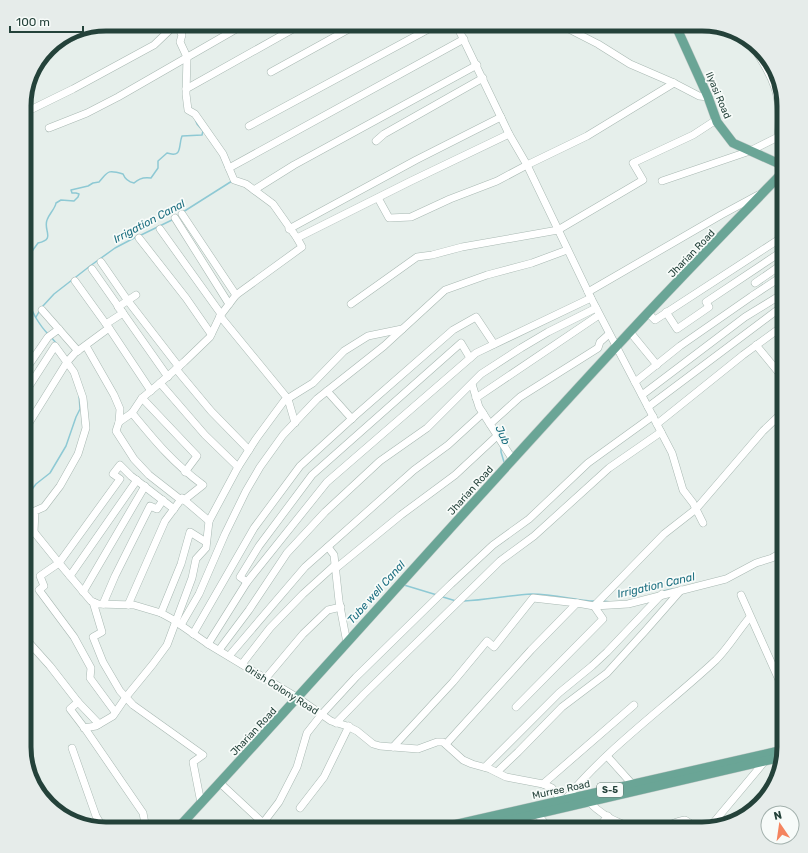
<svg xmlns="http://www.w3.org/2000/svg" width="808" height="853" font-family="Rubik,sans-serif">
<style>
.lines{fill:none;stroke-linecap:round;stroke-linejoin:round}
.stream{stroke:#8ec9d4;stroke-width:1.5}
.minor-casing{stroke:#a8b8b2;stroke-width:8}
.major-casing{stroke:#c2cac8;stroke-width:10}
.minor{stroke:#fff;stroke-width:7}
.major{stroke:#6aa596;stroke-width:9}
.labels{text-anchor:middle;stroke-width:3.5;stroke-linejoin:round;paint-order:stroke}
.shield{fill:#f7fbf9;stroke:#637a73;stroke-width:1}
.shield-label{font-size:9px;font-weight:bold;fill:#24423a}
.street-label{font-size:10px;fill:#24423a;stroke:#f7fbf9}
.water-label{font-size:11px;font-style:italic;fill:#1c6f80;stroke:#f7fbf9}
.rim{fill:none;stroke:#24423a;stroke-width:5}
</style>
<rect width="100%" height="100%" fill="#e6efeb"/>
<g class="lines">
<g class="stream">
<polyline points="183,212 232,181"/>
<polyline points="139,236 174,219"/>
<path d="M24,257L30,254L38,243C56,239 43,231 47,220C49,214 55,209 56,203L61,200L74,201L78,197L79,194L76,193H72L71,190L88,186L93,183L99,182C108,172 107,169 123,174C125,179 129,182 134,183C139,178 145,177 151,178L158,168V161L167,153C183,158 178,146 182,136L202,135L203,131L197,124L195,119"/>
<path d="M24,304C32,307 32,311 36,318C39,323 44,330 48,334"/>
<polyline points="42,307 54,294 90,266 115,248 136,237"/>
<polyline points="36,317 40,310"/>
<polyline points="51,337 56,343"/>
<polyline points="501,447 501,452 504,462"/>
<polyline points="32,510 30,492 36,484 50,473 66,446 76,417 80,409 79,395"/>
<polyline points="30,524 31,516"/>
<polyline points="24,542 32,535"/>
<polyline points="404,585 437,595"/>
<polyline points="663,591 672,589"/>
<polyline points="443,597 456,601"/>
<path d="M464,601C487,600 509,595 532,594C551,594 571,599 590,601H595"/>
<polyline points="603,601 611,602"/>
</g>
<g class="minor-casing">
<g id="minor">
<polyline points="177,24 182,35 180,42 187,57 186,94 188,110 195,114 223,154 234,180 246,184 273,204 297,238"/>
<polyline points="456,24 509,134 527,165 591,298 672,453 683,490 693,503 703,523"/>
<polyline points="559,24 598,44 630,64 674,83 699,96 708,97"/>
<polyline points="48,49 81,33 90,27"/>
<polyline points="271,72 358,24"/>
<polyline points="186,89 302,24"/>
<polyline points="24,113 73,89 154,45 176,24"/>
<polyline points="249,126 438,24"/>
<polyline points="49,128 87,113 118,97 245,24"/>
<polyline points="376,141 384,134 483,78"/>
<polyline points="229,168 464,39"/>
<path d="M662,181L750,151L778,137C783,91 772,77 749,40"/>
<polyline points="254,190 294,165 477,65"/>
<polyline points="378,198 389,218 411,217 450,199 497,181 527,165 587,136 674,83"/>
<polyline points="182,214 236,295"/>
<polyline points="175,218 229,304"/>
<polyline points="160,229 221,314"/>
<polyline points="289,229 416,160 501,117"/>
<polyline points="139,238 186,298 211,334"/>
<polyline points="101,262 128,301 179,367"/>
<polyline points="92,269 168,377"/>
<polyline points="75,281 106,324"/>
<polyline points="755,283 784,263"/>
<polyline points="588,292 721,215 758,195"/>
<polyline points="351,304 417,257 432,255 462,247 558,230 643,180 633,163 693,135 716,120"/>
<polyline points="42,310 78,351"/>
<polyline points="666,312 677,329 709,307 706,302 784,250"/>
<polyline points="648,313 655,320 784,236"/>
<polyline points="220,316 288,399 295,423"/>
<polyline points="109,328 151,391"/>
<polyline points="630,332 657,365"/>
<polyline points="756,345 784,379"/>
<polyline points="86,346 114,395 120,409 119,422"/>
<polyline points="176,369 211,411 249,450"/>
<polyline points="24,372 48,337 59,329"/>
<polyline points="635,382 680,346 752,296 784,275"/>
<polyline points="160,383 184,362 210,337 220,316 236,295 302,247 297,238 411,181 509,134"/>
<polyline points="472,384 479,407 513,460"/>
<polyline points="327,391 352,419"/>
<polyline points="24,394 55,346 74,372 83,398 86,428 78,454 60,486 44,507 35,511 34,532"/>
<polyline points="642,395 745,317 784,293"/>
<polyline points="142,398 197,456 185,472"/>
<polyline points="476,398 599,315"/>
<polyline points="648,407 784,305"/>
<polyline points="132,413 119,422 116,431 134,459 149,475 181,500"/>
<polyline points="490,424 520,397 598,348 600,342 609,334"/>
<polyline points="657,424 743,355 784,325"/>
<polyline points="24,431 67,362 75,353 109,328 106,324 123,313 118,307 136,295"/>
<path d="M184,500L203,485C173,463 155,441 132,413L142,398L160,383L205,435L238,467"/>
<path d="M24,522L34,532L59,563L91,601L98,604L134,605L161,613L172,619L208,644L298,698L331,721L347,726L357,731L373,744L380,746L418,749L437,742H443L463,760L472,764L490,769L506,777L543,784L552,788L559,797L565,800C607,748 667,706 716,660C729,647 738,631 750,617"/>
<polyline points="328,547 334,555 339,601 347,643"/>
<polyline points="335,569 401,515 455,475 498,435"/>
<polyline points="70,576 137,480"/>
<polyline points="247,582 240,577 259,546 312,475 461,343 470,358"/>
<polyline points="83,592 145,486"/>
<polyline points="741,595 784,691"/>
<polyline points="93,602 102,632 93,637 103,662 120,691 133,705 203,755 193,762 201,803"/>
<polyline points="103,604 115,576 150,506 157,509 163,500"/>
<polyline points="128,605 165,521 182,498 209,521"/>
<polyline points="594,606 664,534 696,509 763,431 784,411"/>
<polyline points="594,606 628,604 726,579 756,563 772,558 784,551"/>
<polyline points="161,613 181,564 190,532 206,542"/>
<polyline points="181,625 199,594 225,534 246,491 260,467 283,435 317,399 384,346 445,290 487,275 532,263 567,250"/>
<polyline points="193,634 254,528 300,466 357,414 453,330 476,317 494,344"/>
<polyline points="24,637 50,666 78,702 70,709 86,730 143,813 146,829"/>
<polyline points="208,644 247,582 327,482 476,353 591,298"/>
<polyline points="219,650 249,610 287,553 325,512 380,461 427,428 481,374 521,348 548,332 596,308"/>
<polyline points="229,656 305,567 414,470 448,445 483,413"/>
<polyline points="242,664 270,628 303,594 335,565"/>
<polyline points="266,678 303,634 328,610 341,607"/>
<polyline points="78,702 99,724"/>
<polyline points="115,712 90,678 91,668 74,637 39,590 44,586 40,576 59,563 120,479 113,474 120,465 131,476 174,509"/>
<polyline points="336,723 364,694 500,561 534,536 609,468 661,432"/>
<polyline points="84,728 96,726 113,716 126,697 153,664 167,645 192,578 196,559 206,548 209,521 238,467 256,439 284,401 313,383 344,351 368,336 402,329"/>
<polyline points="446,744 531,650 577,603 594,606 603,619 516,707"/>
<polyline points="393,747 453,682 487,641 494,647 533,598 577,603"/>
<polyline points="72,748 96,816 104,829"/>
<polyline points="607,756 633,785"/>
<polyline points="485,767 559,693 592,666 607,652 662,594"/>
<polyline points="497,772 518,752 562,707 607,673 646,630 681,590"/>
<polyline points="220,783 263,823 279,802 297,767 307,733 322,714 356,677 451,584 493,545 529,519 588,463 653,416"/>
<polyline points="543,784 634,705"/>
<path d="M589,802C607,820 632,832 659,828C668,827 676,821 685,820L699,829"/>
<polyline points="300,808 324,777 349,726"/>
<polyline points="537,814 550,829"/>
<polyline points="709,828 765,761"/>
<polyline points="597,829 608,816"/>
</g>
</g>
<g class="major-casing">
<g id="major">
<polyline points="675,24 708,97 717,122 733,143 784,166"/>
<path d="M177,829C329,665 476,497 628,334C679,279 732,225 784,171"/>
<polyline points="436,829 783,750"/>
<polyline points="472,829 782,757"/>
</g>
</g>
<use href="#minor" class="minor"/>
<use href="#major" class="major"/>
</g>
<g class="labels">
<rect class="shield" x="597" y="783" width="26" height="14" rx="3"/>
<g class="shield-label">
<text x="610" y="793">S-5</text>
</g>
<g class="street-label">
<text transform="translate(719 95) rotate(67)" y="4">Ilyasi Road</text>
<text transform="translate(691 253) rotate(-46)" y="4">Jharian Road</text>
<text transform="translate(470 490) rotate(-48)" y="4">Jharian Road</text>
<text transform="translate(282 689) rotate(32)" y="4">Orish Colony Road</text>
<text transform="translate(253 731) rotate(-47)" y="4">Jharian Road</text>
<text transform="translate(561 789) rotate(-12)" y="4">Murree Road</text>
</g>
<g class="water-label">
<text transform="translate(149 221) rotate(-28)" y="4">Irrigation Canal</text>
<text transform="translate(503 435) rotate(66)" y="4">Jub</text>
<text transform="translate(656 585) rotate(-13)" y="4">Irrigation Canal</text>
<text transform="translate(376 592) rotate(-48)" y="4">Tube well Canal</text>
</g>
</g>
<path d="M0 0H808V853H0ZM106 31H702A75 75 0 0 1 777 106V747A75 75 0 0 1 702 822H106A75 75 0 0 1 31 747V106A75 75 0 0 1 106 31Z" fill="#e6ecea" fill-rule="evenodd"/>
<path class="rim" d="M106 31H702A75 75 0 0 1 777 106V747A75 75 0 0 1 702 822H106A75 75 0 0 1 31 747V106A75 75 0 0 1 106 31Z"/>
<g transform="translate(780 825) rotate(347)"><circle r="19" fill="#f7fbf9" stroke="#a3b1ad"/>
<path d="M0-3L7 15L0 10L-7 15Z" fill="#f4845f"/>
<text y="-6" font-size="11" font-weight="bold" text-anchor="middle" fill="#24423a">N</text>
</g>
<path d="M10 26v6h73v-6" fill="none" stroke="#24423a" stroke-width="2"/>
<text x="16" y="26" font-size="12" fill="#24423a" stroke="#f7fbf9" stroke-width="3" paint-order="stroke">100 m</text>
</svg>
